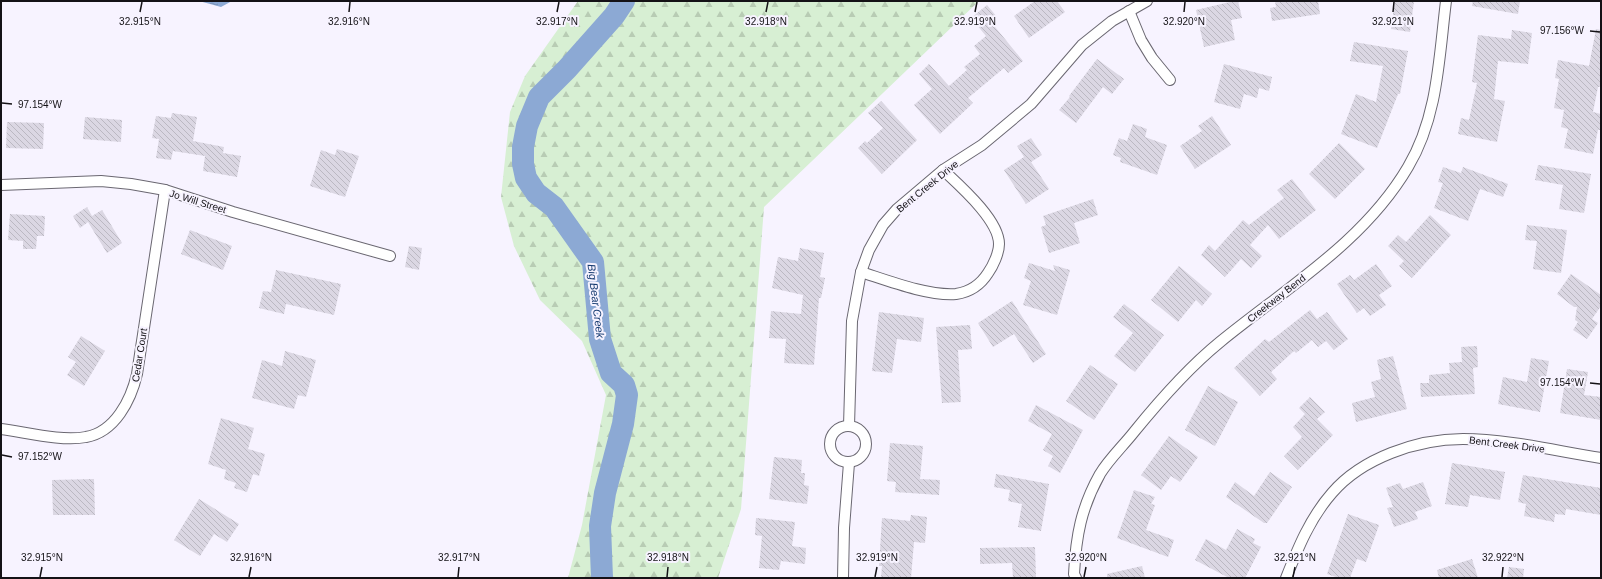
<svg xmlns="http://www.w3.org/2000/svg" width="1602" height="579" font-family="Helvetica,sans-serif">
<style>
.forest{fill:url(#forest-firs)}
.water{fill:url(#water-ripples)}
.lines{fill:none;stroke-linecap:round;stroke-linejoin:round}
.river{stroke:#8ca9d4;stroke-width:22}
.building{fill:url(#building-back-hatch)}
.minor-casing{stroke:#6a6771;stroke-width:12}
.minor{stroke:#fff;stroke-width:10}
.ticks{fill:none;stroke:#141216;stroke-width:1.5}
.labels{text-anchor:middle;stroke-width:4;stroke-linejoin:round;paint-order:stroke}
.street-label{font-size:10px;fill:#141216;stroke:#f7f3ff}
.water-label{font-size:11px;font-style:italic;fill:#173c71;stroke:#f7f3ff}
.ticks-label{font-size:10px;text-anchor:middle;fill:#141216;stroke:#f7f3ff;stroke-width:4;stroke-linejoin:round;paint-order:stroke}
</style>
<defs>
<pattern id="forest-firs" width="22" height="20" patternUnits="userSpaceOnUse"><rect width="22" height="20" fill="#d7efd3"/><path d="M5 1l3.5 6h-7zM16 11l3.5 6h-7z" fill="#b8ccb4"/></pattern>
<pattern id="water-ripples" width="26" height="14" patternUnits="userSpaceOnUse"><rect width="26" height="14" fill="#8ca9d4"/><path d="M2 4q2-2 4 0t4 0M15 11q2-2 4 0t4 0" fill="none" stroke="#7890b5"/></pattern>
<pattern id="building-back-hatch" width="6" height="6" patternUnits="userSpaceOnUse"><rect width="6" height="6" fill="#dbd7e3"/><path d="M-1 5l2 2M0 0l6 6M5-1l2 2" fill="none" stroke="#bbb8c2"/></pattern>
</defs>
<rect width="100%" height="100%" fill="#f7f3ff"/>
<polygon class="forest" points="578,1 979,1 764,207 741,509 718,578 568,578 582,525 606,395 582,341 540,300 514,246 501,197 510,112 525,76"/>
<polygon class="water" points="199,1 232,1 221,7"/>
<g class="lines">
<polyline class="river" points="602,578 600,526 605,493 623,424 627,395 624,385 611,373 600,339 593,262 554,207 536,193 526,178 523,164 523,147 527,126 539,97 567,69 614,16 624,1"/>
</g>
<g class="building">
<polygon points="1035,1 1057,1 1065,12 1029,38 1014,16"/>
<polygon points="1234,1 1238,1 1242,18 1231,20 1235,40 1204,47 1196,10"/>
<polygon points="1275,1 1318,1 1320,14 1272,21 1270,8 1276,7"/>
<polygon points="1395,1 1414,1 1410,32 1391,29"/>
<polygon points="1473,1 1520,1 1518,14 1472,6"/>
<polygon points="987,5 997,17 991,22 1023,61 1008,73 1004,68 968,98 973,103 940,134 914,105 932,89 919,74 929,64 949,86 967,70 964,67 980,54 974,46 986,36 971,18"/>
<polygon points="1596,29 1601,30 1601,87 1598,87 1593,112 1601,114 1601,130 1598,130 1593,154 1564,148 1568,129 1561,127 1564,110 1554,108 1559,79 1555,78 1558,60 1589,66"/>
<polygon points="1512,30 1532,33 1528,64 1498,61 1494,99 1505,101 1497,142 1458,134 1461,118 1469,120 1477,83 1472,82 1478,35 1511,39"/>
<polygon points="1354,42 1408,51 1400,94 1398,94 1377,148 1341,134 1356,94 1376,102 1383,66 1350,61"/>
<polygon points="1097,59 1124,79 1112,94 1103,87 1076,123 1059,110 1070,97 1069,96"/>
<polygon points="1224,64 1272,77 1269,91 1259,88 1257,98 1244,94 1240,109 1214,102"/>
<polygon points="881,101 917,140 882,174 858,148 865,141 867,143 883,128 868,113"/>
<polygon points="172,113 197,117 193,141 224,147 223,153 241,156 237,177 203,171 205,156 173,151 171,160 156,158 159,139 152,138 156,116 171,118"/>
<polygon points="1212,116 1231,145 1195,169 1180,146 1202,131 1198,126"/>
<polygon points="85,117 122,120 121,142 83,139"/>
<polygon points="7,122 44,123 43,149 6,148"/>
<polygon points="1133,124 1147,129 1145,137 1167,145 1157,175 1120,162 1121,158 1113,155 1119,138 1127,141"/>
<polygon points="1031,138 1042,155 1031,162 1049,189 1026,204 1004,170 1024,157 1017,146"/>
<polygon points="1339,143 1365,169 1335,199 1309,174"/>
<polygon points="337,149 359,156 345,197 310,186 321,150 335,155"/>
<polygon points="1538,165 1591,174 1584,213 1559,209 1563,185 1535,180"/>
<polygon points="1443,167 1461,173 1463,167 1508,184 1503,197 1480,189 1468,221 1434,208 1443,183 1438,182"/>
<polygon points="1292,179 1316,210 1279,239 1268,225 1250,245 1262,256 1251,268 1241,259 1225,277 1201,255 1209,245 1215,251 1243,220 1249,225 1284,198 1277,190"/>
<polygon points="1093,199 1098,215 1074,223 1080,243 1049,253 1041,227 1046,225 1043,216"/>
<polygon points="87,207 92,216 102,210 122,243 107,253 88,222 80,228 73,216"/>
<polygon points="10,214 45,216 44,236 37,236 36,249 23,249 23,241 8,240"/>
<polygon points="1430,215 1451,235 1412,278 1399,266 1404,261 1388,246 1398,235 1406,242"/>
<polygon points="1527,225 1567,230 1561,273 1533,269 1537,241 1525,240"/>
<polygon points="190,230 232,246 223,270 181,254"/>
<polygon points="409,246 422,248 419,270 405,267"/>
<polygon points="800,248 824,253 820,277 825,278 821,298 819,298 814,365 784,363 786,339 769,338 771,311 801,314 803,295 772,288 778,257 798,261"/>
<polygon points="1029,263 1055,271 1053,265 1070,270 1057,315 1023,305 1031,281 1024,278"/>
<polygon points="1376,264 1392,286 1379,295 1386,305 1370,316 1364,308 1357,313 1337,284 1350,275 1354,280"/>
<polygon points="1179,266 1212,294 1202,306 1196,300 1178,322 1151,300"/>
<polygon points="276,270 341,284 334,315 286,304 284,314 259,308 263,291 271,292"/>
<polygon points="1571,274 1601,295 1601,306 1592,319 1598,323 1587,339 1573,330 1578,322 1575,320 1577,307 1574,307 1557,294"/>
<polygon points="1012,301 1046,354 1033,363 1014,334 993,347 978,323"/>
<polygon points="1124,304 1164,335 1135,372 1114,356 1133,333 1113,317"/>
<polygon points="1310,310 1317,319 1327,312 1348,339 1334,350 1326,341 1318,347 1312,340 1296,353 1294,351 1271,372 1277,379 1260,396 1234,368 1265,339 1269,342"/>
<polygon points="879,312 924,318 921,342 897,339 892,373 872,371"/>
<polygon points="970,325 972,349 958,350 961,402 942,403 936,327"/>
<polygon points="81,336 105,351 84,386 67,375 76,362 68,357"/>
<polygon points="1477,346 1478,367 1473,368 1475,394 1421,397 1420,383 1429,383 1429,375 1450,373 1449,363 1462,362 1461,347"/>
<polygon points="285,351 316,360 306,397 298,395 294,409 252,398 262,360 282,366"/>
<polygon points="1393,356 1407,409 1356,422 1352,403 1375,397 1371,382 1381,379 1377,360"/>
<polygon points="1531,358 1549,361 1540,412 1498,404 1503,377 1527,382"/>
<polygon points="1090,365 1118,384 1094,420 1066,401"/>
<polygon points="1567,369 1588,372 1584,395 1601,397 1601,420 1560,413"/>
<polygon points="1208,386 1238,402 1215,446 1185,430"/>
<polygon points="1310,397 1325,412 1317,419 1333,435 1298,470 1284,456 1302,437 1293,427 1305,414 1299,408"/>
<polygon points="1036,405 1083,430 1060,473 1048,466 1053,456 1043,450 1052,434 1028,421"/>
<polygon points="221,418 254,428 248,449 265,454 259,476 253,474 247,492 234,488 236,483 224,479 226,470 208,464"/>
<polygon points="1169,436 1198,457 1180,482 1171,476 1161,490 1141,475"/>
<polygon points="890,443 923,446 920,479 940,480 939,495 895,492 896,482 887,481"/>
<polygon points="774,457 802,460 801,473 805,473 804,485 809,486 807,504 769,499"/>
<polygon points="1452,463 1505,472 1500,500 1470,495 1468,507 1445,504"/>
<polygon points="1270,472 1292,487 1267,523 1264,523 1226,497 1235,482 1254,496"/>
<polygon points="996,474 1049,484 1041,531 1018,527 1022,504 1008,501 1010,490 994,487"/>
<polygon points="1523,475 1601,488 1601,515 1566,509 1565,515 1555,514 1554,522 1524,516 1526,504 1518,502"/>
<polygon points="94,479 95,515 53,515 52,480"/>
<polygon points="1423,482 1432,506 1415,512 1418,519 1394,527 1387,508 1393,507 1386,488 1400,483 1403,489"/>
<polygon points="1134,490 1155,497 1151,504 1155,505 1146,530 1174,540 1168,557 1117,538"/>
<polygon points="199,499 239,524 227,542 214,534 200,556 174,540"/>
<polygon points="1348,514 1379,525 1366,562 1357,559 1350,578 1339,578 1327,574"/>
<polygon points="911,515 927,517 925,543 914,542 911,578 881,578 882,566 879,566 882,518 910,521"/>
<polygon points="756,518 795,522 792,546 806,548 805,564 781,561 779,570 759,568 762,536 755,535"/>
<polygon points="1237,529 1255,539 1253,543 1261,547 1245,578 1229,578 1195,560 1206,539 1226,550"/>
<polygon points="1035,547 1036,578 1013,578 1012,563 980,564 980,548"/>
<polygon points="1472,559 1478,578 1439,578 1437,570"/>
<polygon points="1142,566 1145,578 1107,578 1107,574"/>
<polygon points="1509,567 1524,569 1523,578 1507,578"/>
</g>
<g class="lines">
<g class="minor-casing">
<g id="minor">
<polyline points="1129,11 1141,40 1152,58 1170,80"/>
<polyline points="1,185 101,181 131,184 165,190 233,212 390,256"/>
<path d="M861,272C889,281 928,296 956,294C970,292 981,284 988,273C993,266 999,253 999,244C999,220 960,186 943,170"/>
<circle cx="848" cy="444" r="18"/>
<polyline points="849,426 852,321 861,272 869,250 883,225 897,209 943,170 982,145 1031,104 1082,45 1112,21 1147,1"/>
<path d="M1,429C25,432 62,442 86,437C115,432 131,400 137,374L165,190"/>
<polyline points="843,578 844,528 849,463"/>
<path d="M1076,578L1074,574C1076,536 1081,508 1100,474C1109,459 1123,446 1134,432C1160,400 1188,368 1220,342C1286,288 1364,242 1408,167C1438,117 1439,57 1446,1"/>
<path d="M1286,578C1298,548 1310,518 1332,493C1362,458 1417,439 1463,439C1508,439 1556,451 1601,458"/>
</g>
</g>
<use href="#minor" class="minor"/>
</g>
<path class="ticks" d="M140,12L142,2M349,12L350,2M557,12L559,2M766,12L768,2M975,12L977,2M1184,12L1185,2M1393,12L1394,2M1590,31L1600,32M2,103L12,104M1590,383L1600,384M2,455L12,457M40,577L42,567M249,577L251,567M458,577L459,567M667,577L668,567M875,577L877,567M1084,577L1086,567M1293,577L1295,567M1502,577L1503,567"/>
<g class="labels">
<g class="street-label">
<text transform="translate(927 186) rotate(-39)" y="4">Bent Creek Drive</text>
<text transform="translate(198 201) rotate(17)" y="4">Jo Will Street</text>
<text transform="translate(1276 298) rotate(-38)" y="4">Creekway Bend</text>
<text transform="translate(139 355) rotate(-81)" y="4">Cedar Court</text>
<text transform="translate(1507 444) rotate(7)" y="4">Bent Creek Drive</text>
</g>
<g class="water-label">
<text transform="translate(596 301) rotate(83)" y="4">Big Bear Creek</text>
</g>
</g>
<g class="ticks-label">
<text x="140" y="25">32.915°N</text>
<text x="349" y="25">32.916°N</text>
<text x="557" y="25">32.917°N</text>
<text x="766" y="25">32.918°N</text>
<text x="975" y="25">32.919°N</text>
<text x="1184" y="25">32.920°N</text>
<text x="1393" y="25">32.921°N</text>
<text x="1562" y="34">97.156°W</text>
<text x="40" y="108">97.154°W</text>
<text x="1562" y="386">97.154°W</text>
<text x="40" y="460">97.152°W</text>
<text x="42" y="561">32.915°N</text>
<text x="251" y="561">32.916°N</text>
<text x="459" y="561">32.917°N</text>
<text x="668" y="561">32.918°N</text>
<text x="877" y="561">32.919°N</text>
<text x="1086" y="561">32.920°N</text>
<text x="1295" y="561">32.921°N</text>
<text x="1503" y="561">32.922°N</text>
</g>
<rect width="1602" height="579" fill="none" stroke="#141216" stroke-width="4"/>
</svg>
